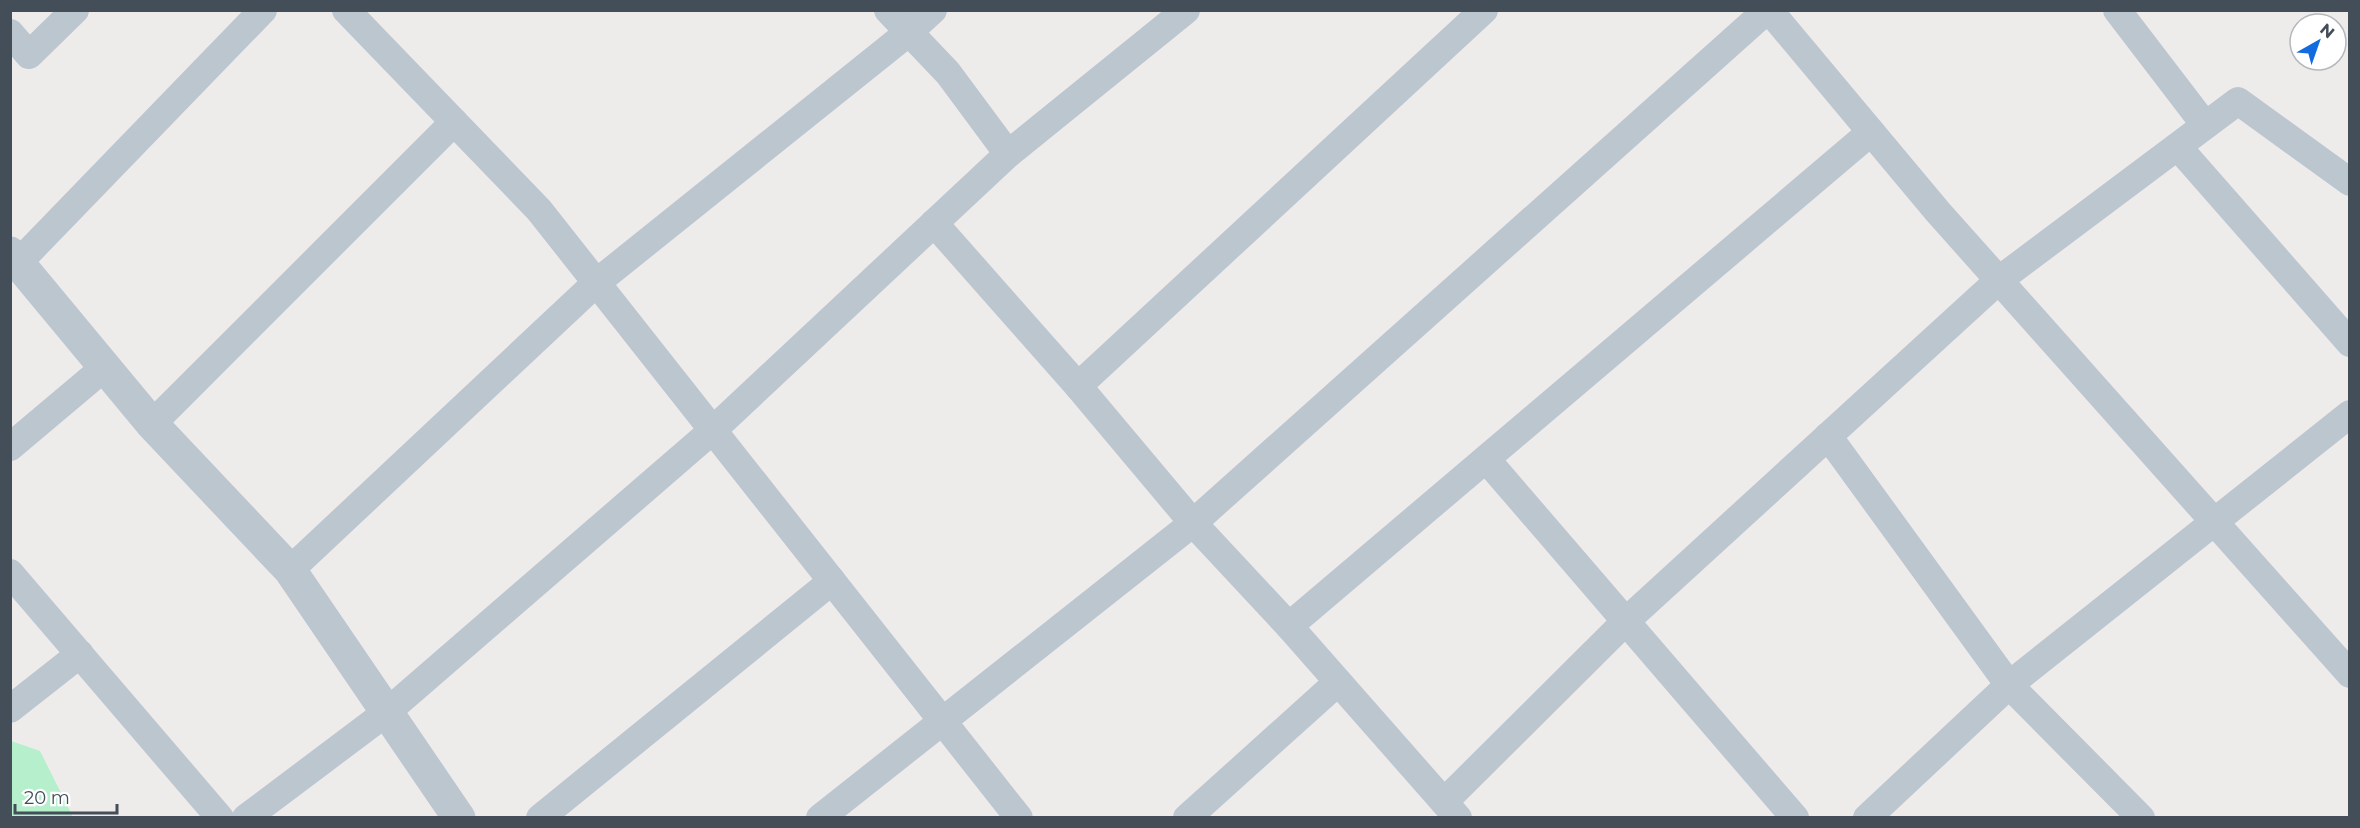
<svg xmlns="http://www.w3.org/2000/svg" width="2360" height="828" font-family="Montserrat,sans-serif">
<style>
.green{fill:#b6efcc}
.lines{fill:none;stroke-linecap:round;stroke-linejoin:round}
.minor{stroke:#bbc6cf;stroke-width:28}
.tertiary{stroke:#bbc6cf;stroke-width:33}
</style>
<rect width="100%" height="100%" fill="#eeebeb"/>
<polygon class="green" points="11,741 40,751 73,817 11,817"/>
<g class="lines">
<g class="minor">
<polyline points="346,10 539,210 1019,818"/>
<polyline points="888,10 948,73 1008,154"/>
<polyline points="1769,10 1938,212 2350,674"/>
<polyline points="2117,10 2205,125"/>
<polyline points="10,33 29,55 75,10"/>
<polyline points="2178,147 2350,343"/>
<polyline points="934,223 1078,386 1193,523 1289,626 1458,818"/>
<polyline points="19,262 263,10"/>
<polyline points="1078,386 1484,10"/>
<polyline points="152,424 454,122"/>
<polyline points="1828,436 2009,685 2141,818"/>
<polyline points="10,447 105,367"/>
<polyline points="1486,459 1795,818"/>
<polyline points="290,570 596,283 909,32 933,10"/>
<polyline points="10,573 220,818"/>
<polyline points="1289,626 1871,132"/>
<polyline points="10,709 80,654"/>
<polyline points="1444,802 1626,621 1999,280 2238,101 2350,182"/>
<polyline points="246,818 387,712 713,430 1008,154 1186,10"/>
<polyline points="540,818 832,581"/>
<polyline points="820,818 1193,523 1767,10"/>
<polyline points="1187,818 1338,682"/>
<polyline points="1867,818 2009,685 2350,414"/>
</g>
<polyline class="tertiary" points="10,253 152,424 290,570 459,818"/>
</g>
<rect width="2360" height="828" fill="none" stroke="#434e59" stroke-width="24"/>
<g transform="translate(2318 42) rotate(40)"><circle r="28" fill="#ffffff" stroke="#b4b8bd" stroke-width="1.5"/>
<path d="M0-4.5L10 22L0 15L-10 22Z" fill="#136be0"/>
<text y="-9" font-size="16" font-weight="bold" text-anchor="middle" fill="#434e59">N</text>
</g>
<path d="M15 804v9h102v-9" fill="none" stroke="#434e59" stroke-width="3"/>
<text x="24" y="804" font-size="18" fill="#434e59" stroke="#ffffff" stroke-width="4.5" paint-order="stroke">20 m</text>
</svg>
